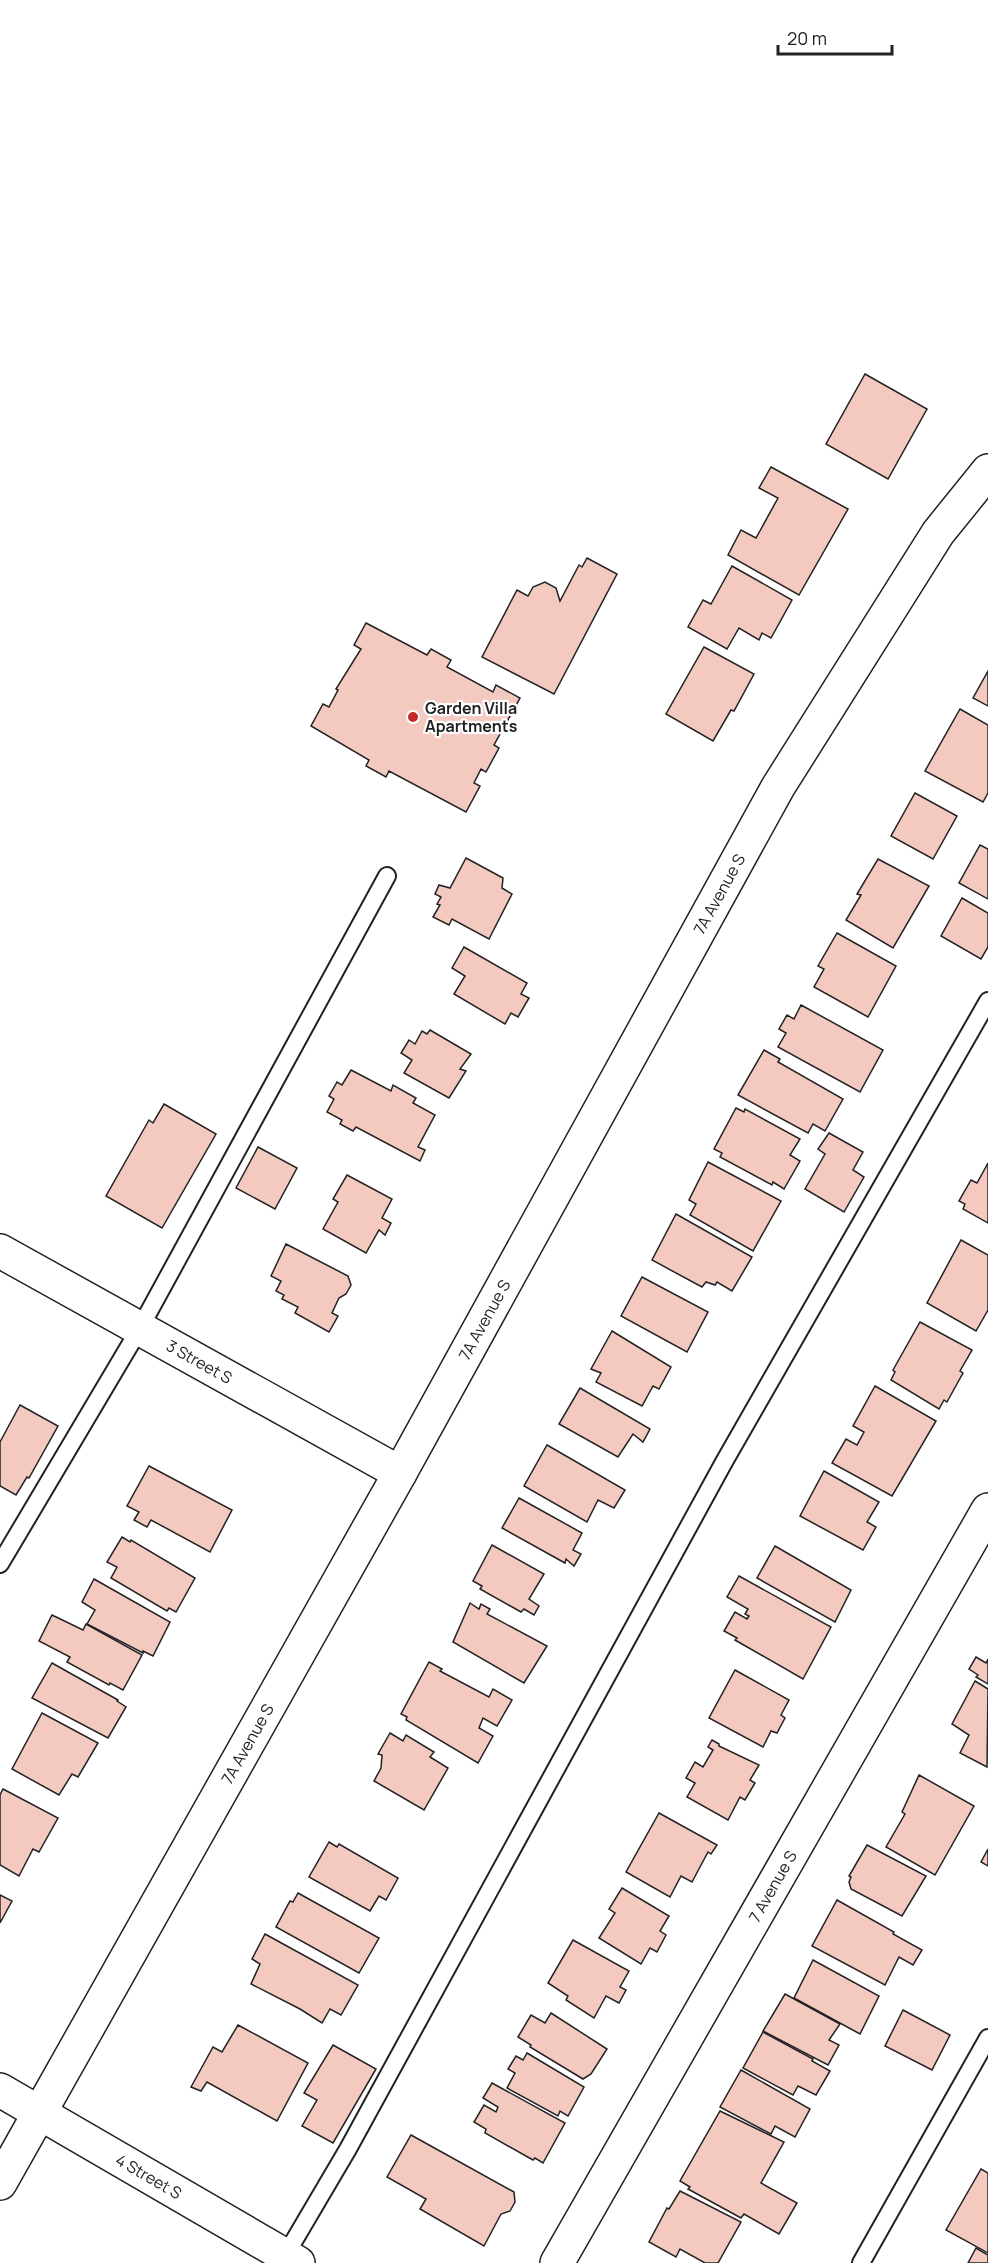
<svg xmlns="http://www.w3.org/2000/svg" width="988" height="2263" font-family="Manrope,sans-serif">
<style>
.building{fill:#f3c9c0;stroke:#222;stroke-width:1.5}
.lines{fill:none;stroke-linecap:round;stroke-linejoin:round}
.lane-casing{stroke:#222;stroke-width:20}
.street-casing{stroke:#222;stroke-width:36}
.lane{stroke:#fff;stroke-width:16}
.street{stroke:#fff;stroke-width:33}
.poi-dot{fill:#c62828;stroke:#fff;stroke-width:2}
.labels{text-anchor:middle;stroke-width:4.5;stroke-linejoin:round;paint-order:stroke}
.poi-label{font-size:16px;font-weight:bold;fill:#222;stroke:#fff;text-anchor:start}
.street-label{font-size:16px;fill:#222;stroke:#fff}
</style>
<rect width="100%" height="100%" fill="#fff"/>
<g class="building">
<polygon points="865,374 927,409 888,479 826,444"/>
<polygon points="771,467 848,509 799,595 728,555 741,530 756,538 778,498 759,488"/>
<polygon points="587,558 617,574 554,694 482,657 517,590 528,596 533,587 545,582 556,588 560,601 579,565 582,567"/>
<polygon points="732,566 792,600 771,638 762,633 759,640 739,628 727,649 688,627 703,600 711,604"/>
<polygon points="366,623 427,655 431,649 451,660 447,667 493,692 496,685 520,698 494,745 499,748 486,772 481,769 474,783 480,786 466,812 389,771 386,777 366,766 369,760 311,726 323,704 329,707 338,690 336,689 361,649 354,645"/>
<polygon points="704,647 754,674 734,711 731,710 713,741 666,714"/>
<polygon points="988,671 988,706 973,698"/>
<polygon points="960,709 988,725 988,793 983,802 925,771"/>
<polygon points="915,793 957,816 933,859 891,836"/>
<polygon points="980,845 988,849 988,899 959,883"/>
<polygon points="466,858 503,878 502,888 512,894 489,939 452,919 449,925 433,917 440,905 437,904 441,897 435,894 439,885 450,888"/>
<polygon points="878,859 929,886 893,948 846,920 861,895 857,894"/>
<polygon points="962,898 988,913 988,947 981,959 941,936"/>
<polygon points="837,933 896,966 868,1017 814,987 824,969 818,966"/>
<polygon points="464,947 527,983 521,994 529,998 518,1017 511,1013 505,1024 454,994 465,976 452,968"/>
<polygon points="801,1005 883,1050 860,1092 778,1047 786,1033 779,1029 787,1015 794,1019"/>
<polygon points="430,1030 471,1054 460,1069 466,1071 449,1098 404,1073 412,1060 401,1053 409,1040 415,1044 422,1031 427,1034"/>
<polygon points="764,1050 780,1059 778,1062 843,1099 825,1131 813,1124 808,1133 738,1095"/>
<polygon points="351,1070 391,1091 393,1085 416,1098 413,1103 435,1115 418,1147 425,1150 420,1161 356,1127 353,1131 340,1124 342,1120 327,1112 334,1099 329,1096 337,1082 342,1085"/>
<polygon points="164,1104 216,1134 162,1228 106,1196 149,1120 153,1123"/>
<polygon points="736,1108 744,1112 745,1109 800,1139 790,1155 800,1161 784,1189 773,1182 772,1185 720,1157 722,1153 714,1149"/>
<polygon points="829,1133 863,1152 853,1170 864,1177 844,1212 805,1189 825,1154 818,1149"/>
<polygon points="258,1147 297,1168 275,1209 236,1188"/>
<polygon points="708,1162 781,1201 753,1251 690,1215 696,1204 689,1200"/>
<polygon points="988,1163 988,1223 963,1209 965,1204 959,1201 971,1180 977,1183"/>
<polygon points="347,1175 392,1199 382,1218 391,1223 385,1235 379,1230 366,1253 323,1229 338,1202 333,1199"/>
<polygon points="676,1214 752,1257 732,1291 717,1282 715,1285 706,1282 702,1287 652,1260"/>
<polygon points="961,1240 988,1255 988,1310 976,1331 927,1303"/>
<polygon points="286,1244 348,1276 351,1285 346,1294 339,1298 332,1313 338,1316 329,1332 295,1313 298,1307 282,1299 284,1295 276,1291 281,1281 271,1276"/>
<polygon points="642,1277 708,1312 687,1352 621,1316"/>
<polygon points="920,1322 972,1350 960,1371 963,1373 947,1402 944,1400 939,1409 891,1380 895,1372 893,1370"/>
<polygon points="612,1331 671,1367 659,1389 653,1386 642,1406 596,1382 601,1373 591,1369"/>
<polygon points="875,1386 936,1421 892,1496 832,1463 846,1439 857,1445 864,1432 853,1426"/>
<polygon points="580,1388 650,1429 643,1442 633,1434 618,1457 559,1424"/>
<polygon points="20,1405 58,1426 29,1478 27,1477 16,1495 0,1486 0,1442"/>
<polygon points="547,1445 625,1490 614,1508 598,1500 587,1522 524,1486"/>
<polygon points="149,1466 232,1510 210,1552 151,1520 147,1527 134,1520 139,1512 127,1506"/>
<polygon points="824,1471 879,1502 867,1522 876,1527 863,1550 800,1516"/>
<polygon points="519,1498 582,1533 573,1550 581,1554 574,1566 566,1559 565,1563 502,1528"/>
<polygon points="122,1537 130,1542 131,1540 195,1578 176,1612 169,1608 167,1611 111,1578 117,1567 107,1562"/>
<polygon points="492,1545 544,1574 529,1599 539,1606 534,1615 524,1609 521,1612 480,1589 482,1586 473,1581"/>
<polygon points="775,1546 851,1590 835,1622 757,1578"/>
<polygon points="739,1576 831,1627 803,1679 735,1640 737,1638 724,1631 735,1612 747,1619 749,1616 745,1614 748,1609 727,1597"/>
<polygon points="94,1579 170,1622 153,1656 143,1651 143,1653 87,1624 95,1610 82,1602"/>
<polygon points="470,1603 479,1609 481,1604 490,1609 487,1614 547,1646 524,1683 453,1642"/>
<polygon points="52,1615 83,1630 86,1624 142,1655 123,1690 110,1683 109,1685 67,1662 70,1657 39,1641"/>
<polygon points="976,1657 986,1663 988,1659 988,1684 976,1677 978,1675 969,1669"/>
<polygon points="429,1662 442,1669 440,1671 489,1697 493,1689 512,1700 497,1726 483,1718 479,1728 493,1736 478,1763 406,1720 407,1717 401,1714"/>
<polygon points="52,1663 118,1700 117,1701 126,1707 108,1738 32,1698"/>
<polygon points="735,1670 789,1700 781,1715 785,1718 777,1733 771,1731 763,1747 709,1718"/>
<polygon points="975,1681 988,1689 987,1767 960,1753 969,1735 952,1724"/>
<polygon points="42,1713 98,1743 78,1777 72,1774 59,1795 12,1769"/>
<polygon points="390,1733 403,1741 406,1735 434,1752 430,1757 448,1768 424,1810 374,1781 381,1768 382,1755 378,1754"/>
<polygon points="712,1740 719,1744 719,1746 759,1765 750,1780 755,1783 745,1800 740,1797 728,1820 687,1797 695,1783 686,1778 695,1762 703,1767 713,1750 708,1747"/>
<polygon points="919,1775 974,1806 935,1875 886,1847 905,1814 902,1812"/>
<polygon points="3,1789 58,1818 39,1852 33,1849 19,1876 0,1865 0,1795"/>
<polygon points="659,1813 717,1845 711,1854 708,1852 692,1882 681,1876 670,1897 626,1872"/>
<polygon points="329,1842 337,1847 339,1844 398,1878 386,1900 379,1896 370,1911 309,1877"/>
<polygon points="867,1845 926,1876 902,1916 851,1889 849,1882 851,1877 849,1876"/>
<polygon points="988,1849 988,1866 981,1862"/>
<polygon points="622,1888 669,1916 660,1931 666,1935 657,1952 650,1948 641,1964 599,1938 615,1913 609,1909"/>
<polygon points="298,1893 379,1938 359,1973 276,1927 290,1901 293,1902"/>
<polygon points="0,1895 12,1901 0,1923"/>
<polygon points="837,1900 894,1932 893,1934 922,1950 913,1965 899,1957 885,1985 812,1946"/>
<polygon points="265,1934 358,1985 341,2015 330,2009 322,2023 300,2009 251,1984 260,1964 252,1959"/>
<polygon points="573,1940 629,1971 620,1987 626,1990 619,2003 606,1996 594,2018 566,2000 568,1996 548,1983"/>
<polygon points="813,1960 879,1996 860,2034 794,1998"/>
<polygon points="785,1994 840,2024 829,2040 839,2045 828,2065 763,2031"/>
<polygon points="903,2010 950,2035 932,2070 885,2046"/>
<polygon points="551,2013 607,2049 591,2074 583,2079 530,2047 531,2045 518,2037 531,2015 545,2023"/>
<polygon points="238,2025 308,2063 277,2121 207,2082 201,2091 191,2087 213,2047 222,2052"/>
<polygon points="763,2032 813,2059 812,2061 830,2071 816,2095 798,2086 793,2095 743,2068"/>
<polygon points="333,2045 376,2069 333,2143 302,2126 317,2100 304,2093"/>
<polygon points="527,2053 584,2087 568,2116 560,2111 558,2116 507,2088 515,2073 508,2069 516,2056 523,2060"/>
<polygon points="741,2070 810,2109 795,2137 775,2126 771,2134 720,2107"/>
<polygon points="492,2083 565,2123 543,2163 535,2158 533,2160 485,2133 486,2129 474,2122 484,2105 496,2112 498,2107 483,2098"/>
<polygon points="720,2111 784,2142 761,2183 797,2203 779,2234 744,2214 741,2218 688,2189 690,2187 680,2181"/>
<polygon points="411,2135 514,2192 515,2202 510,2211 501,2214 484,2246 420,2209 426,2199 387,2177"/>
<polygon points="981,2169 988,2173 988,2253 946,2230"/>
<polygon points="680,2191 741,2222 718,2263 705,2263 680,2249 676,2257 649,2242 667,2208 669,2209"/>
<polygon points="976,2248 988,2255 988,2263 968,2263"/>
</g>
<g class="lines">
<g class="lane-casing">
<g id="lane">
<polyline points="0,1564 140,1328 387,876"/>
<polyline points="285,2256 348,2149 724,1462 988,1001"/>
<polyline points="861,2263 988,2038"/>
</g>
</g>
<g class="street-casing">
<g id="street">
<path id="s1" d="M0,1251L400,1473"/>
<path id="s2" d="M0,2090L298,2263"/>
<path id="s3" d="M0,2183L400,1473L778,787L938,533L988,471"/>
<path id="s4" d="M557,2263L988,1510"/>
</g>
</g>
<use href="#lane" class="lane"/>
<use href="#street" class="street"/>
</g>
<circle class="poi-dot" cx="413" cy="717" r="6"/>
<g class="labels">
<g class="poi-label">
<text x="425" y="714">Garden Villa<tspan x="425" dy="18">Apartments</tspan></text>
</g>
<g class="street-label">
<text dy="6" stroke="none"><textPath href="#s3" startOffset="1476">7A Avenue S</textPath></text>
<text dy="6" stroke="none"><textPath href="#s3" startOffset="990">7A Avenue S</textPath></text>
<text dy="6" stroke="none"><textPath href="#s1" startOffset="228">3 Street S</textPath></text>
<text dy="6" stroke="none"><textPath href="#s3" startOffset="504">7A Avenue S</textPath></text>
<text dy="6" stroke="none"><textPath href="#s4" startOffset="434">7 Avenue S</textPath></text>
<text dy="6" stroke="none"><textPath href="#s2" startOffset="172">4 Street S</textPath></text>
</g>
</g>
<path d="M778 45v9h114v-9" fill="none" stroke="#222222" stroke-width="3"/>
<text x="787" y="45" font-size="18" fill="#222222" stroke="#ffffff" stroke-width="4.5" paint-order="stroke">20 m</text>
</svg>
